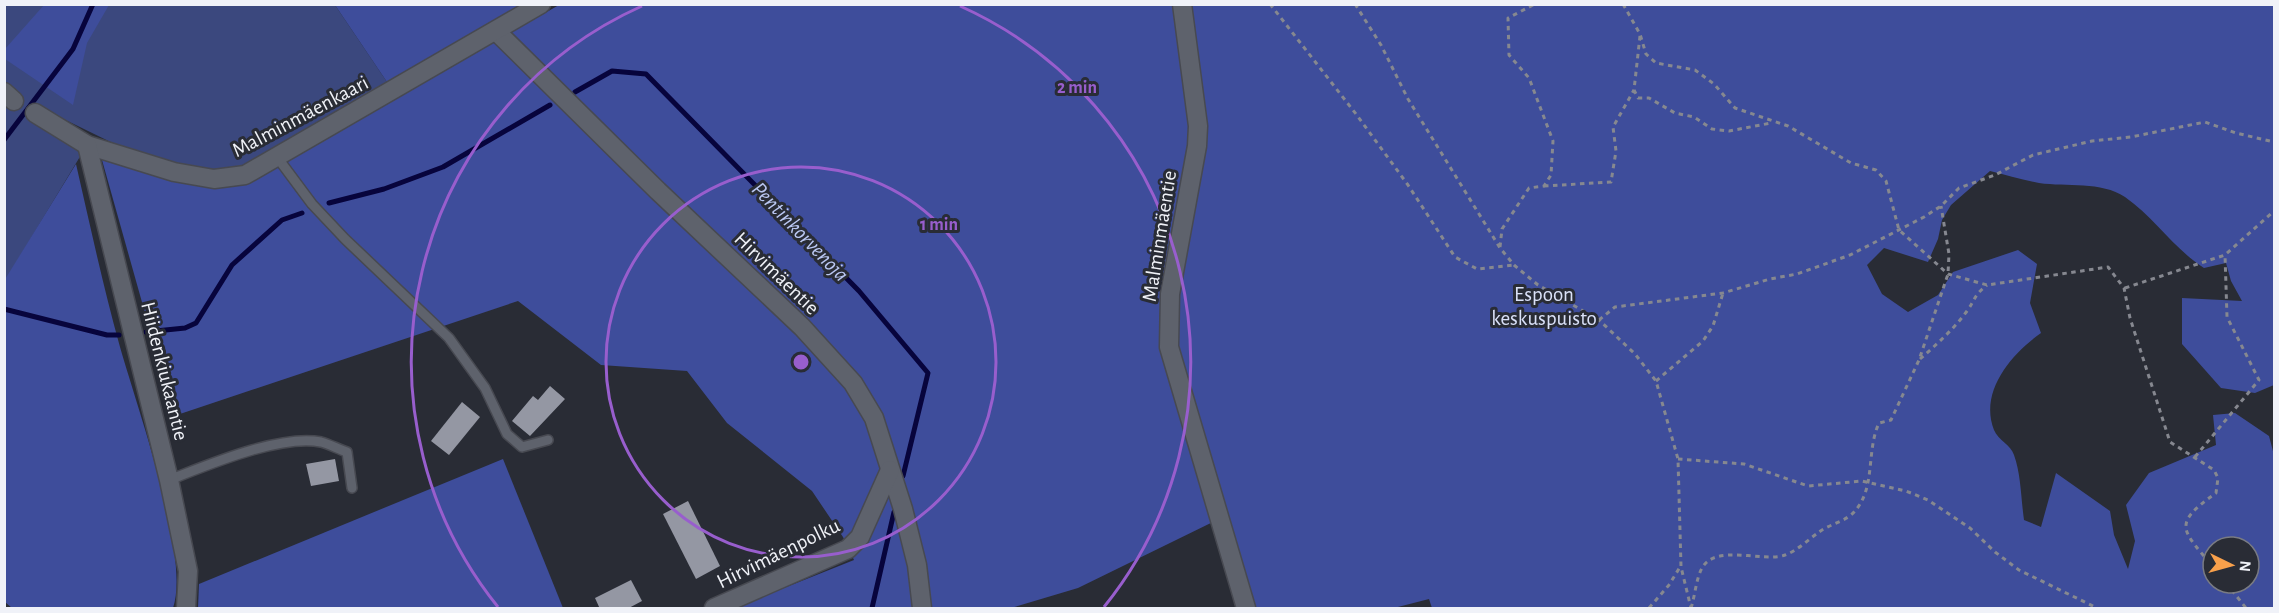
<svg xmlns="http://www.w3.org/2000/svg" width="2279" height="613" font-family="'Alegreya Sans',sans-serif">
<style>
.green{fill:#3b487e}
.forest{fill:#3e4d9b;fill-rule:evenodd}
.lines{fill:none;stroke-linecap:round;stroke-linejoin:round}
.stream{stroke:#07043c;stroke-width:5}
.building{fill:#9497a3}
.lane-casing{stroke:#474951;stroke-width:12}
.street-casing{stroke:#474951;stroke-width:21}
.path{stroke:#868890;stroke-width:3;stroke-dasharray:4.5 4.5;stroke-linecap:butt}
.lane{stroke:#5e626c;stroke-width:9}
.street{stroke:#5e626c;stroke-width:18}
.ring{fill:none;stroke:#985ecd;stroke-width:3}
.labels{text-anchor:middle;stroke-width:6;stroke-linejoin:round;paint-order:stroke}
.street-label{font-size:21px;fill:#f0f2f8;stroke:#292c35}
.park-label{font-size:21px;fill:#dae1f8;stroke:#292c35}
.water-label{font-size:22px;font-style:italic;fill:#bac7f2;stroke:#292c35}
.centre{fill:#985ecd;stroke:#292c35;stroke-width:3}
.ring-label{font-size:18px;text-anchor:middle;font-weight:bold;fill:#985ecd;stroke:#292c35;stroke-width:6;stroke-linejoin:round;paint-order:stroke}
</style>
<rect width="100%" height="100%" fill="#292c35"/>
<polygon class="green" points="5,5 335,5 389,85 243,169 197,170 131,152 39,107 87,145 5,281"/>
<g class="forest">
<polygon points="44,5 109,5 87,43 73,105 5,59 5,49"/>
<polygon points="335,5 530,5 389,85"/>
<path d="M559,5H2274V385L2255,393L2221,388L2182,344V298L2242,301L2231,281L2226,263L2204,268C2174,249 2155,218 2125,197C2101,181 2067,187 2039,183C2023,180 2006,175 1990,171L1951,205L1942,220L1938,239L1928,262L1884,248L1867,265L1882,294L1908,312L1938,295L1953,272L2018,250L2037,264L2030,303L2041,333C2011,354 1979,392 1994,430C1998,440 2011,445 2014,455C2021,474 2021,499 2024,520L2041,527L2056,473L2110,511L2114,535L2128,569L2135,541L2126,505L2149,473L2216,445L2213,415L2235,413L2269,436L2274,455V608H1432L1429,599L1394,608H1246L1219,519L1078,588L1011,608H734L854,560L843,537L812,491L727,423L687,371L601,365L518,301L174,416L102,160L197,184H245ZM2213,547H2249V583H2213Z"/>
<path d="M76,164C90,225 103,286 120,347C136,404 191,557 173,608H12L5,602L4,281Z"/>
<polygon points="503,459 563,608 198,608 199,584"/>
</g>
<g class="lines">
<g class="stream">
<polyline points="575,92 612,71 646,74 859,291 928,373 903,476"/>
<polyline points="4,140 73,49 93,4"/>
<polyline points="329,203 384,189 443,167 550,105"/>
<polyline points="4,309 107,335 119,335"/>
<polyline points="146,332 185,328 196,323 232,265 282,220 302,213"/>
<polyline points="872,608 894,512"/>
</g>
</g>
<g class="building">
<polygon points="550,386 565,399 530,436 512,421 533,396 538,400"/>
<polygon points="462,402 480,417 449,455 431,441"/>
<polygon points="335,459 339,481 311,486 306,464"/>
<polygon points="688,501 720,566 696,579 663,514"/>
<polygon points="631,580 642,601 627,609 600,609 595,598"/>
</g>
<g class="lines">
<g class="lane-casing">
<g id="lane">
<polyline points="277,157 312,204 345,239 449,338 485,388 507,434 522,447 548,440"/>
<path d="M169,480C208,465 280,434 321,442C329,444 338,449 347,452L352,488"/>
</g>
</g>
<g class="street-casing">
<g id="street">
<polyline points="1182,4 1198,126 1197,146 1170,294 1169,347 1246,608"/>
<polyline points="497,32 658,191 802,327 853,383 874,418 903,509 917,565 922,608"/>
<polyline points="4,92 14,101"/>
<polyline points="35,113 87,145 174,172 214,179 245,175 541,4"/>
<polyline points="87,145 169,480 188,571 186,608"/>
<polyline points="714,608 848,549 860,537 890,470"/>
</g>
</g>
<g class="path">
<polyline points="1270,4 1356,114 1408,185 1455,257 1477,269 1514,265"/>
<polyline points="1355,4 1381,45 1408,99 1500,248 1514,265 1538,285 1599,320 1635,354 1656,381 1678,459 1681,567 1691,608"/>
<path d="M1623,4L1640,34L1646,54L1656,63L1695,70L1714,84L1735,108L1788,126L1851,163L1876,170L1886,181L1899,230L1948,274L1987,285L2108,267L2124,288L2130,318L2170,442L2214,470L2218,478L2216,493C2171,525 2182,529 2213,567"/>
<polyline points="4,6 5,4"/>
<polyline points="1640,36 1634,90 1638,98 1649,98 1675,113 1694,117 1712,129 1729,131 1771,123"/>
<polyline points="1544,186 1611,182 1616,151 1613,127 1634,90"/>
<polyline points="1500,247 1502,229 1529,188 1544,186 1551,175 1553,141 1529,78 1509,55 1508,18 1535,4"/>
<polyline points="2125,288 2225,255 2274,211"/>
<polyline points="1599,320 1615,307 1723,293 1770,279 1797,274 1850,255 1924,217 1941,206 1959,188 1995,175 2033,155 2092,141 2131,137 2205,122 2236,133 2274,142"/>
<path d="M1920,359C1937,344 1954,329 1967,311C1975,300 1974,295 1987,285"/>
<polyline points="1656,381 1703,341 1713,326 1723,293"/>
<polyline points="2195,457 2259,380 2227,317 2225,255"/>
<polyline points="1678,459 1744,464 1808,486 1862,481 1906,491 1928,500 1970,528 1995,552 2019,570 2097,608"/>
<polyline points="2226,583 2246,608"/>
<polyline points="1649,608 1669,585 1680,567"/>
<path d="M1691,608C1695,596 1696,579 1702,568C1716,543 1763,563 1785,555C1797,551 1809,539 1819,532C1830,524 1847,521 1855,511C1876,487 1866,451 1879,423L1891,420L1919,360L1948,274L1949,254L1941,206"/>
</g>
<use href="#lane" class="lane"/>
<use href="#street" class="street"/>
</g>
<g class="ring">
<circle cx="801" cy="362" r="195"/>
<path d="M498 607A390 390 0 0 1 642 6M960 6A390 390 0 0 1 1104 607"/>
</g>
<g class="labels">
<g class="street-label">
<text transform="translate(300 116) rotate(-28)" y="7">Malminmäenkaari</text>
<text transform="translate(1159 236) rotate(-81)" y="7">Malminmäentie</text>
<text transform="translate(777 273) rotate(44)" y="7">Hirvimäentie</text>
<text transform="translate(165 371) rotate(76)" y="7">Hiidenkiukaantie</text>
<text transform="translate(778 553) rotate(-26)" y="7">Hirvimäenpolku</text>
</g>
<g class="park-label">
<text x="1544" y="301">Espoon<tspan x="1544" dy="24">keskuspuisto</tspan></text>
</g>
<g class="water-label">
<text transform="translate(801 231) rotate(46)" y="8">Pentinkorvenoja</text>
</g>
</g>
<circle cx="801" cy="362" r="9" class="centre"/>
<g class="ring-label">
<text x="1077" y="93">2 min</text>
<text x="939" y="230">1 min</text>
</g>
<rect width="2279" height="613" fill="none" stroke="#f0f2f8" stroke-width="12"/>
<g transform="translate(2231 565) rotate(95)"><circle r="28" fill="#292c35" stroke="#797b83" stroke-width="1.5"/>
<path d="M0-4.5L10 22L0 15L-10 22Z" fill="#f8a04b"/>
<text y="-9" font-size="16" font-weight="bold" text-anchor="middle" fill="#f0f2f8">N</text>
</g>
</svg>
